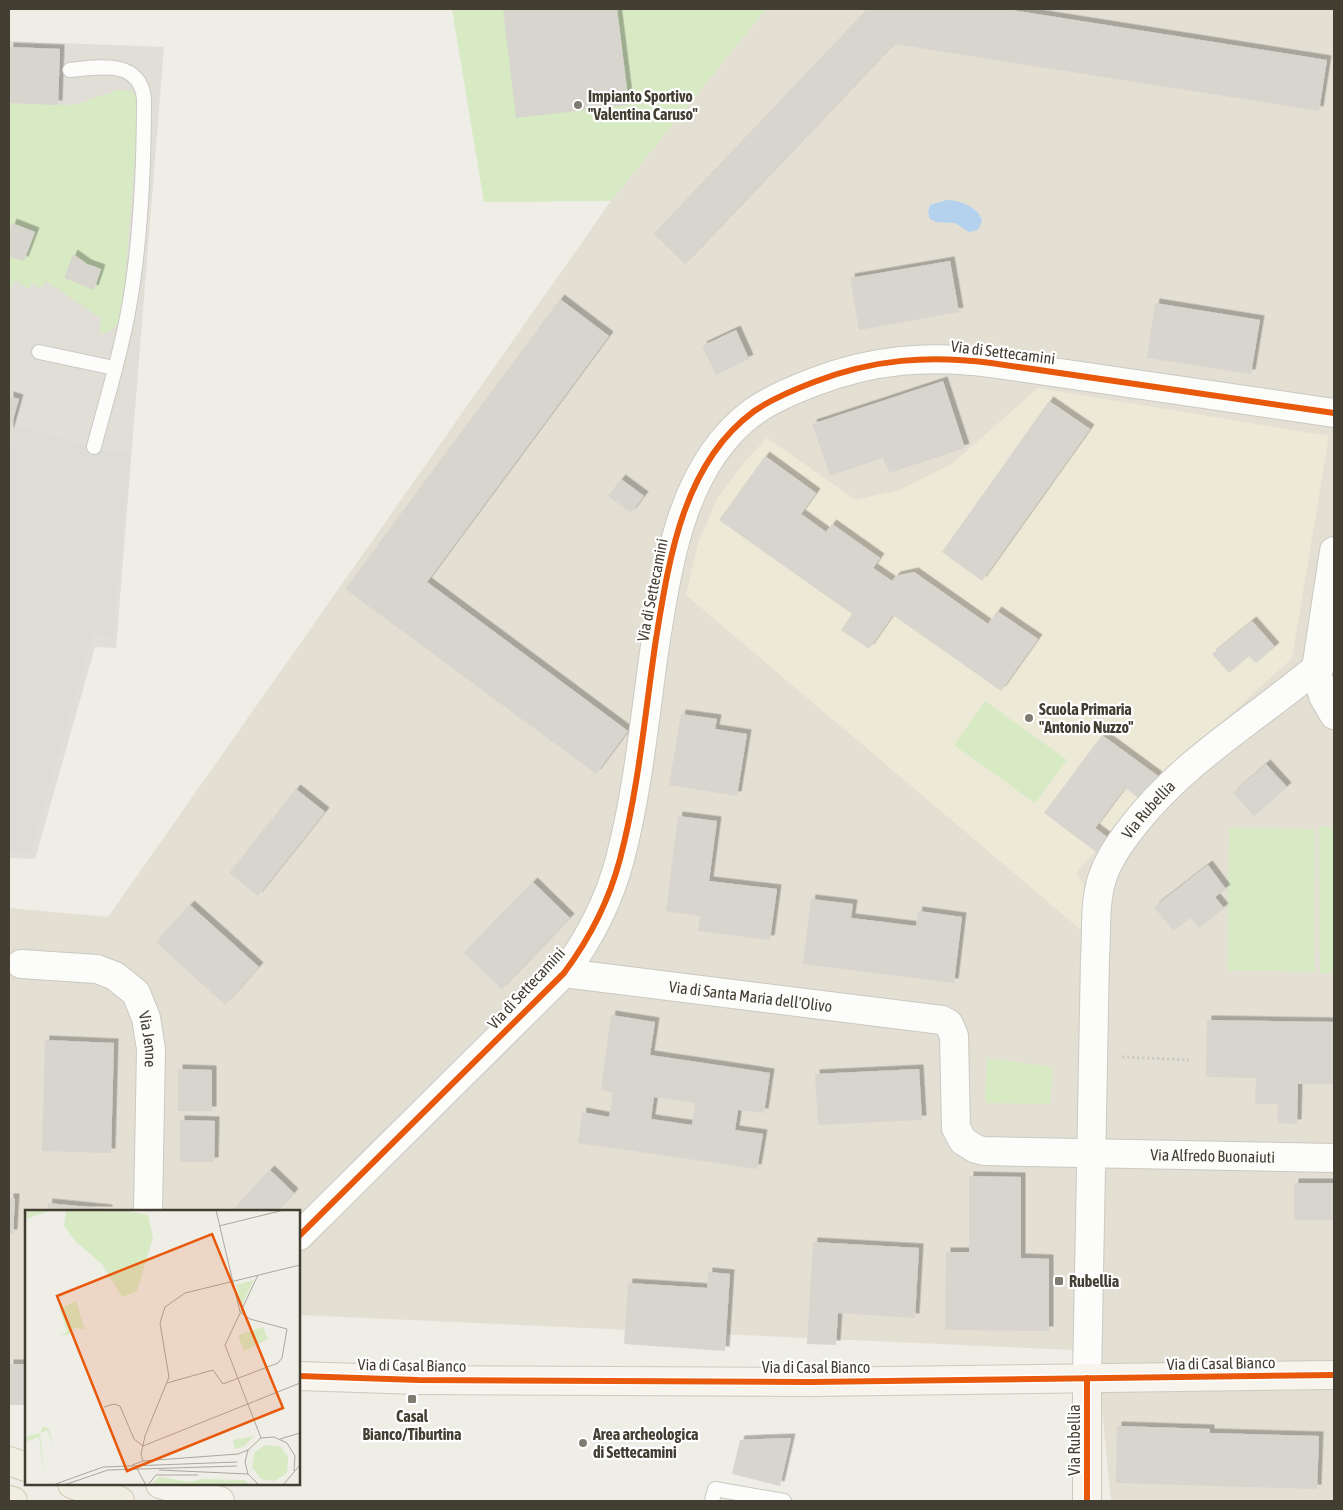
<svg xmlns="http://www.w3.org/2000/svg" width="1343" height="1510" font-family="'Asap Condensed',sans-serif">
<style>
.residential{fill:#e3dfd3}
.industrial{fill:#e1ded7}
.education{fill:#ede9d7}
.green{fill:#d7eac4}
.parking{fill:#dddcd6}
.water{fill:#b4d2ee}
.building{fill:#d7d5ce;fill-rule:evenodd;filter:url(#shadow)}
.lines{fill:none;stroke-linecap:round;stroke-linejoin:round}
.lane-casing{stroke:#cac9c2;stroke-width:16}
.street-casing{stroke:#cac9c2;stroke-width:30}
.secondary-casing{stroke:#cdcabd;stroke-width:30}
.primary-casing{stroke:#d1cbb2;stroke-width:30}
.path{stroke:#cccbc6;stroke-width:3;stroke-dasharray:2.5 2.5;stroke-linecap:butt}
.lane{stroke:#fcfcfb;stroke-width:14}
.street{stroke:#fcfcfb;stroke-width:28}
.secondary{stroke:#f6f4ec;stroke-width:28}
.primary{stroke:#f0eee2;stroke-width:28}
.cycleway-casing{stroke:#fff;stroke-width:9}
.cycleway{stroke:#e8590c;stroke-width:6}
.poi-dot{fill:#7f7b71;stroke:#fff;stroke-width:2}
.labels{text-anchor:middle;stroke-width:4.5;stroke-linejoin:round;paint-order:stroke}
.poi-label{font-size:16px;font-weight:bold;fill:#433e32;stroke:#fff;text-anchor:start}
.street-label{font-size:16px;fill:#433e32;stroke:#fff}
.inset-road{fill:none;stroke:#aaa79e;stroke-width:1}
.view{fill:#e8590c;fill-opacity:0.15;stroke:#e8590c;stroke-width:2.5}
.inset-edge{fill:none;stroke:#433e32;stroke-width:2.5}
</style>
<defs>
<filter id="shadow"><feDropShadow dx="4.5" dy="-4.5" stdDeviation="0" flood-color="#0004"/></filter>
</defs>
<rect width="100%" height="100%" fill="#eeede6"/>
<polygon class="residential" points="766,9 1334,9 1334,1501 1111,1501 1096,1351 299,1315 299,1211 26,1211 26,1390 22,1393 9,1391 9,908 108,917 611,201"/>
<polygon class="industrial" points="9,41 164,47 116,648 95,647 35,859 9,858"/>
<polygon class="education" points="1038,388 1329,436 1292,658 1162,778 1076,873 1084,885 1081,930 686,595 698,543 717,499 745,461 767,438 856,500 899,490 953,463"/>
<g class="green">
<polygon points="452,9 766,9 611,201 484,202"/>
<polygon points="118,90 132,91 138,98 139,106 122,319 110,331 103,334 99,330 102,319 46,281 41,288 32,283 28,289 16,280 9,290 9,103 74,105"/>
<polygon points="985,701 1067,760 1035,803 954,745"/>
<polygon points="1319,827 1334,827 1334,973 1320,973"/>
<polygon points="1229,828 1315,829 1314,972 1228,970"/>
<polygon points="987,1058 1053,1067 1050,1104 985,1103"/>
</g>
<polygon class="parking" points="17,426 103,450 130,454 113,636 93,633 30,853 9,852 9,455"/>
<path class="water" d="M947,200C959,200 979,207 982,221L978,230L969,232L955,223L936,222L930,219L928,213L930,205Z"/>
<g class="building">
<polygon points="503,9 617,9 629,105 516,118"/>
<polygon points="868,9 1005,9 1327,60 1319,111 894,44 685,264 654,234"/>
<polygon points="9,47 60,49 58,105 9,103"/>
<polygon points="12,223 35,232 24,261 9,257 9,233"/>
<polygon points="73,254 87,264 101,269 94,290 64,278"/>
<polygon points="950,261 959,312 859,330 850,278"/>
<polygon points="560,299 609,336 427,582 628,731 596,774 345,589"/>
<polygon points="1155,303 1260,320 1251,374 1147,358"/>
<polygon points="736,330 749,359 716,375 702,346"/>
<polygon points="943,381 965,448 889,473 883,458 830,476 812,424"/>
<polygon points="9,396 19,399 9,434"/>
<polygon points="1049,401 1090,429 982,581 942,552"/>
<polygon points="765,456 816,493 801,514 826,532 832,524 880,558 873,568 892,581 896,576 914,572 988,624 997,611 1038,639 1001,691 893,615 869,649 841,630 852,614 719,520"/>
<polygon points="621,479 644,496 631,513 608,496"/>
<polygon points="1252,621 1275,647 1256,663 1249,656 1229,673 1212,654"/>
<polygon points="681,714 717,719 715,729 747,734 737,796 669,785"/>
<polygon points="1102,735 1158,776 1141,800 1125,788 1095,828 1107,837 1096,852 1044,813"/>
<polygon points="1266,764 1287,787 1254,816 1233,793"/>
<polygon points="296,789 325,812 258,896 229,873"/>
<polygon points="678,816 717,821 709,881 777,889 770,940 698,931 700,916 666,911"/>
<polygon points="1208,865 1226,889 1215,897 1224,908 1199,928 1190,918 1173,931 1154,907"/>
<polygon points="533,882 570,918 502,989 464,953"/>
<polygon points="811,899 853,904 851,918 916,926 918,911 962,917 954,983 803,964"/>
<polygon points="190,905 259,967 225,1005 156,942"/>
<path d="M611,1015L655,1022L650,1055L770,1073L764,1113L738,1110L735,1130L763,1134L757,1169L578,1143L582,1112L609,1117L613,1092L601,1090ZM654,1097L695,1103L692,1125L651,1119Z"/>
<polygon points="1207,1020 1334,1022 1334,1084 1298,1084 1297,1124 1277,1123 1278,1104 1255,1104 1256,1078 1206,1077"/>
<polygon points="45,1040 114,1043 111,1153 42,1151"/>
<polygon points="178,1069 212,1070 212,1111 178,1111"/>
<polygon points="919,1069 922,1120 818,1125 815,1074"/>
<polygon points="180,1120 215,1121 214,1162 180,1162"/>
<polygon points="270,1170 294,1193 277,1211 232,1211"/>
<polygon points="969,1176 1021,1177 1021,1258 1049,1259 1049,1331 945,1330 946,1252 969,1252"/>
<rect x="1294" y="1183" width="40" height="37"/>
<polygon points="9,1198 15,1198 13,1234 9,1234"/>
<polygon points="48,1203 108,1209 108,1211 47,1211"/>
<polygon points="813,1242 919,1248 915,1318 838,1313 836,1345 807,1344"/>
<polygon points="708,1272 730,1274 725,1351 624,1344 628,1283 707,1288"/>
<rect x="9" y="1364" width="17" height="41"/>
<polygon points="1117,1426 1210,1429 1210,1433 1319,1436 1317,1489 1116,1483"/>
<polygon points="791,1438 780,1486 732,1474 740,1440"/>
</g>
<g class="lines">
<g class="lane-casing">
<g id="lane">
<path d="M70,70C99,67 140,59 144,99C144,168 141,239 129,307C121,354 106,401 94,447"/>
<polyline points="39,352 114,368"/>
<polyline points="712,1501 715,1489 784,1501"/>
</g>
</g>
<g class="street-casing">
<g id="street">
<polyline points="1334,551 1316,669 1323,696 1334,715"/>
<path id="s1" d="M21,964L97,969L115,976L136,993L146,1018L151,1049L148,1211"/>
<path id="s2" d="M564,973L942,1020L949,1024L954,1036L956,1128L963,1141L976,1149L984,1151L1334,1158"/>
<path d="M299,1236L564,973C590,938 609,901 620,859C639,787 645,712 656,639C669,559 683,464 753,412C771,399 793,390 814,382C874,359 928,355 991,363L1334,413"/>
<path id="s3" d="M1087,1378L1095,958C1097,934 1094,906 1101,882C1107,861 1119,844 1133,826C1188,755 1268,712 1334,653"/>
</g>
</g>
<g class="secondary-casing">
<g id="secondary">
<polyline points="299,1376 418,1380 811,1382 1334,1375"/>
<polyline points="1087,1378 1087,1501"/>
<polyline points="160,1484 220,1501"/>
</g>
</g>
<g class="primary-casing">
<g id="primary">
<polyline points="9,1461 26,1467"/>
<polyline points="72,1484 120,1501"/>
<polyline points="9,1500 13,1501"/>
</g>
</g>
<polyline class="path" points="1122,1057 1189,1060"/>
<use href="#lane" class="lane"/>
<use href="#street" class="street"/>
<use href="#secondary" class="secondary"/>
<use href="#primary" class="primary"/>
<g class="cycleway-casing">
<g id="cycleway">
<path d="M299,1236L564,973C590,938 609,901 620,859C639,787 645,712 656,639C669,559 683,464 753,412C771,399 793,390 814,382C874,359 928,355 991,363L1334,413"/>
<polyline points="299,1376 418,1380 811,1382 1334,1375"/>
<polyline points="1087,1378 1087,1501"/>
</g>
</g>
<use href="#cycleway" class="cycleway"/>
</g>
<g class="poi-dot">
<circle cx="578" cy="105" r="5"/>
<circle cx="1029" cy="718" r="5"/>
<rect x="1054" y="1276" width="10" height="10" rx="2.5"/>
<rect x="407" y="1394" width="10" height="10" rx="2.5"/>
<circle cx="583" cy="1443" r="5"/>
</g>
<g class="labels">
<g class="poi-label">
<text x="588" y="102">Impianto Sportivo<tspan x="588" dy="18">"Valentina Caruso"</tspan></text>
<text x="1039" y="715">Scuola Primaria<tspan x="1039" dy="18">"Antonio Nuzzo"</tspan></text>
<text x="1069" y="1287">Rubellia</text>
<text x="412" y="1422" text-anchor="middle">Casal<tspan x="412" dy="18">Bianco/Tiburtina</tspan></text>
<text x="593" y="1440">Area archeologica<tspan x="593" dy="18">di Settecamini</tspan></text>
</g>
<g class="street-label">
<text transform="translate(1003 352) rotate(7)" y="6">Via di Settecamini</text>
<text transform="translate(652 590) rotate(-79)" y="6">Via di Settecamini</text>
<text dy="6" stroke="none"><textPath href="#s3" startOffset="584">Via Rubellia</textPath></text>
<text transform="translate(526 988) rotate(-47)" y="6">Via di Settecamini</text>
<text dy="6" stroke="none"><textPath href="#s2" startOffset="188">Via di Santa Maria dell'Olivo</textPath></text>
<text dy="6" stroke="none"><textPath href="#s1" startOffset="171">Via Jenne</textPath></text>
<text dy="6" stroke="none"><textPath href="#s2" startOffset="761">Via Alfredo Buonaiuti</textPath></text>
<text transform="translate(1221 1363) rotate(-1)" y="6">Via di Casal Bianco</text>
<text transform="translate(412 1365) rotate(1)" y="6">Via di Casal Bianco</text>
<text x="816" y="1373">Via di Casal Bianco</text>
<text transform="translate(1074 1440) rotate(-90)" y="6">Via Rubellia</text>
</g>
</g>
<g transform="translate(25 1210)">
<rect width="275" height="275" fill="#eeede6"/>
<path d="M0,0H28L0,9ZM41,0H98L123,5L128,28L112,81L97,87L77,54L51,32L39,16ZM229,70L217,94L216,93L211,75ZM51,91L60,120L50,117L44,124L34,126L42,122L35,99ZM238,117L243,129L219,141L213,125ZM18,217L23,218L29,236L22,220L15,223L19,268L14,227L0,232V227L15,223ZM229,226L218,237L210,239L208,230ZM240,235L256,237L263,247L262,263L250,271L236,269L227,257L230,242ZM134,267L166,272L176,269L219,270L225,275H126Z" fill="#d7eac4"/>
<path class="inset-road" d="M191,0L215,102L225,109L262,119M194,16L259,0M233,65L200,135L236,228M142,173L188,160L198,174L253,153L257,148L262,119M79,197L89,194L95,196L109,229L118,236M255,229L275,223M118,236L275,173M118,251L116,244L120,226L144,167L135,113L140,97L160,83L275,55M107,255L118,251L213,244L223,240M112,259L121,275M134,260L223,264M28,275L78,257L212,252M39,275L83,260L212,256M123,275L131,265H173M234,275L223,264L220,252L223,240L236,228L249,227L262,233L270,246L269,261M258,275L275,255"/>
<path class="view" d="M187,24L258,198L102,261L32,86Z"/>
<rect width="275" height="275" class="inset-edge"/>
</g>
<rect width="1343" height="1510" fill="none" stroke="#433e32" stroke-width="20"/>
</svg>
